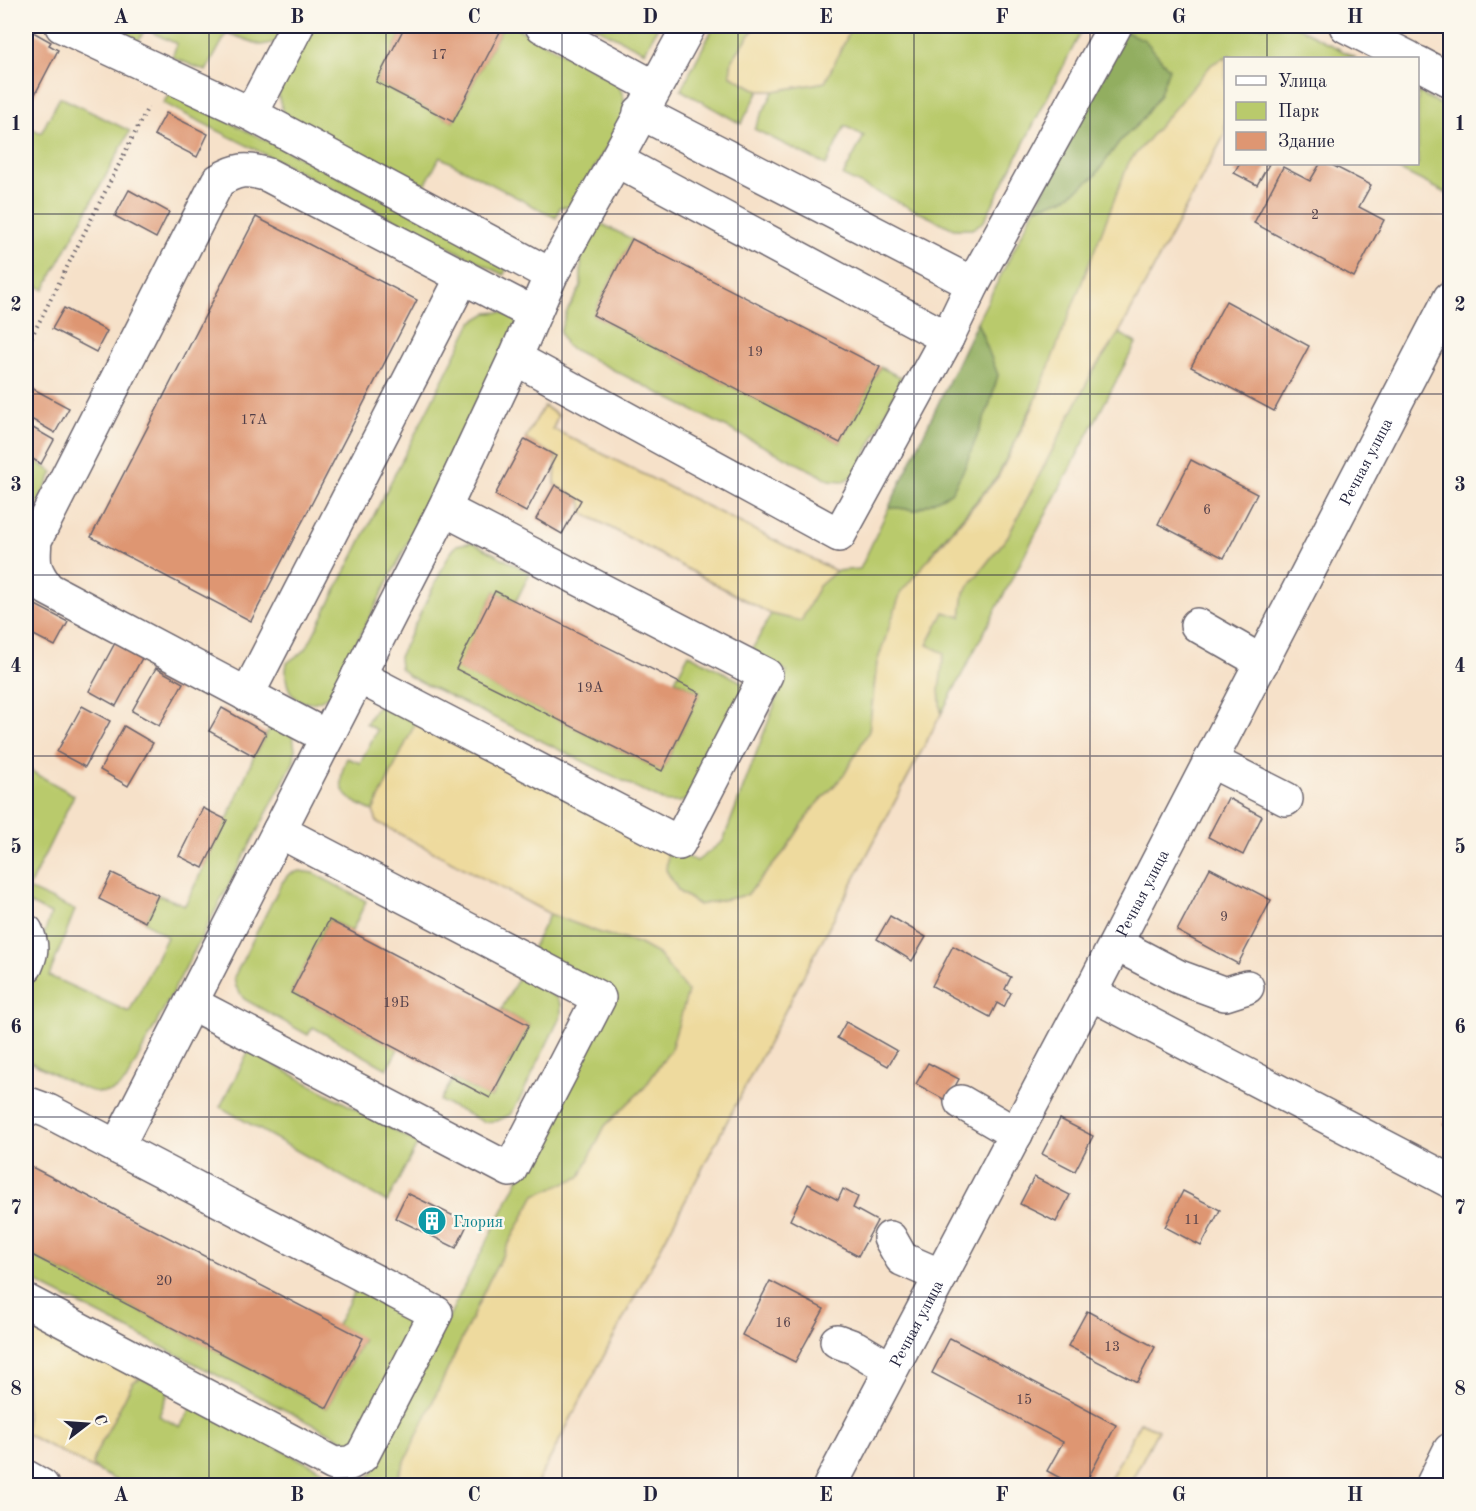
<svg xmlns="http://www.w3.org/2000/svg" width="1476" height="1511" font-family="'Old Standard TT',serif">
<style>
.green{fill:#b9ca6c;stroke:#6e7654;stroke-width:1.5}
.forest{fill:#92ae60;stroke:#5a684e;stroke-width:1.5}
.sand{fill:#eeda9e;stroke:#887e6c;stroke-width:1.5}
.building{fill:#de9672}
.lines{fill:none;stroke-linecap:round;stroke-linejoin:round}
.minor-casing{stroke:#6c656d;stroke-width:36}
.path{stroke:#6c656d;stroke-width:4;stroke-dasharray:1.5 4.5;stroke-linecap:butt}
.minor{stroke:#fff;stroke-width:33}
.grid{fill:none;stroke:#22223b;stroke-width:1.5;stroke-opacity:0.55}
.labels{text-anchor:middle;stroke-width:5;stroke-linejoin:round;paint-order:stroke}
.number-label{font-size:14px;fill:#513f49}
.street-label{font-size:16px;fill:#22223b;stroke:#fbf7ec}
.culture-label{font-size:16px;fill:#0d838f;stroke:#fbf7ec;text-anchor:start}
.neatline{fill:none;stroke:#22223b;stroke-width:2}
.grid-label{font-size:20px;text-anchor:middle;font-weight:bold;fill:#22223b}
</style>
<rect width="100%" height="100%" fill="#fbf7ec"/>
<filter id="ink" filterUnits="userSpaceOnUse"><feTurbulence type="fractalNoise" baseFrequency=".0167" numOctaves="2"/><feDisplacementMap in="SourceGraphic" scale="12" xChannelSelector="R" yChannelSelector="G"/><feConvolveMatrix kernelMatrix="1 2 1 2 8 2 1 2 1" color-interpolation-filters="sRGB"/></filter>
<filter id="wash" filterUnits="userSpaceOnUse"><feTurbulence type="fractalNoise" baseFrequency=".008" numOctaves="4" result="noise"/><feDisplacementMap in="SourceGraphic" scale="24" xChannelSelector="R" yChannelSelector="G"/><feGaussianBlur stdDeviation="1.35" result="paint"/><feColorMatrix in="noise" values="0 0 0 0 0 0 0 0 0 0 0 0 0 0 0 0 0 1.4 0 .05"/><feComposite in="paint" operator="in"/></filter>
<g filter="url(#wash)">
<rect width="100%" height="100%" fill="#f6e1c9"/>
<g class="green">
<polygon points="130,26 290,26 277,42 261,45 227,33 206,71 172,57 177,44 145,29 137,44 124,38"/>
<path d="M305,26H405L376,82L453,122L503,26H513L616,82C624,94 626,102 625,117L571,207H560L556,218L440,157L422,191L284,115L278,95Z"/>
<polygon points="593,26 658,26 645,52"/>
<polygon points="714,26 756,26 732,60 730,75 759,91 741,124 681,90"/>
<polygon points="846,26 1084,26 984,221 972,229 954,229 843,176 864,136 845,126 826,165 754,129 774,91 825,82 848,35"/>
<polygon points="1127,26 1296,26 1356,58 1232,58 1230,55 1212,64 1184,100 997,477 934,550 877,663 869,731 844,775 812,810 785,851 747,895 700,905 679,892 666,870 668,849 697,861 723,841 787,672 752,650 771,614 801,621 819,586 836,571 860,569 889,507 916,510 951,493 964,469 989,406 998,375 977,322 1035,208 1066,198 1095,176 1119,142 1141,121 1159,96 1168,69 1124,31"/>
<polygon points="1418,92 1450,110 1450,195 1388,164 1418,164"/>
<polygon points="170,93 504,258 507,266 504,275 163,103"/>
<polygon points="60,97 130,131 44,290 26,280 26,126 41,133"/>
<polygon points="600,223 632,239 593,315 840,443 880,367 902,378 856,474 844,481 830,480 566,346 560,332 567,311 581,287 581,254"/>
<path d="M502,312L521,321L330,695C301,715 281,693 287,663L306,649L472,322L487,313Z"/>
<polygon points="1119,333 1136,343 941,714 939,690 943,653 927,645 944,612 961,617 964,592 1008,536 1093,371"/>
<polygon points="26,455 53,472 26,529"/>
<polygon points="472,542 530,573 516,601 495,591 457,669 662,771 700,693 675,680 689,654 742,682 746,692 694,797 680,802 666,802 409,676 400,668 399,657 449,555 457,545"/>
<path d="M382,705L417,720L373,811C345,800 333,789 347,758L360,763L377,730L366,724L375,709Z"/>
<path d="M273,723L293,737L295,750L294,761L126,1081C123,1084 119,1088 115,1090C92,1102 49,1068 26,1061V988L51,914L26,902V768L74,795L28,889L75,910L49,976L129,1012L167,937L145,922L158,895L185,905L227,820L254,756Z"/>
<polygon points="300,871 313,873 366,901 352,931 329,920 291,993 398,1049 387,1069 313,1027 308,1035 244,999 236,987 234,977 281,884 289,874"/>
<polygon points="550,914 601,933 638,943 658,954 689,992 671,1049 645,1087 605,1126 580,1177 535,1195 489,1281 394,1485 125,1485 100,1472 93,1465 94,1457 133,1382 140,1378 170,1389 159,1416 180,1427 193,1405 343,1481 360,1484 373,1473 461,1292 609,1002 532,949"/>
<polygon points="519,977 556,997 561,1005 561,1015 519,1101 510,1115 497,1121 484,1122 440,1101 453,1079 491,1098 529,1025 501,1010"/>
<polygon points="249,1051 418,1143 387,1202 220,1107"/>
<polygon points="26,1252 327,1408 363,1339 337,1325 356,1288 423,1324 361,1449 26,1277"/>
</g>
<g class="forest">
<polygon points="1124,31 1145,40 1169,69 1159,96 1141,121 1119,142 1095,176 1066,198 1035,208"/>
<polygon points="977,322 998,375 989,406 964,469 951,493 916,510 889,507"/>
</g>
<g class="sand">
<polygon points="756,26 846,26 848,35 825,82 774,91 759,91 730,75 732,60"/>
<polygon points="1230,55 1231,58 1226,58 1225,134 1119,333 1093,371 1008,536 964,592 961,617 944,612 927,645 944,653 939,690 941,714 536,1485 394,1485 489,1281 535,1195 580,1177 605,1126 645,1087 671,1049 688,992 658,954 638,943 601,933 550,914 377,822 373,811 417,720 668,849 666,870 679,892 699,905 747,895 785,851 812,810 844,775 869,731 877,663 901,592 998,477 1033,407 1129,162 1212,64"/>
<polygon points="544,406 558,415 553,429 836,571 819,586 801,621 771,614 583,513 581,500 555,485 556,456 525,439"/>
<polygon points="26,1316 140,1378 133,1382 94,1457 93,1465 100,1472 26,1434"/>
<polygon points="1140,1422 1158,1430 1129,1485 1107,1485"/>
</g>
<g id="blocks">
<g class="building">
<polygon points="405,26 503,26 453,122 376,82"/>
<polygon points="26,28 51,42 49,45 58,50 33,98 26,94"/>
<polygon points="166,113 208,134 197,157 154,135"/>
<polygon points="1239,164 1269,164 1257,185 1234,173"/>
<polygon points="1320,164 1330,164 1371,185 1359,207 1384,220 1354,277 1254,223 1283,167 1310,181"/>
<polygon points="129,190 169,212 156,238 115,216"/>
<polygon points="256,217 417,300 251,621 91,537"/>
<polygon points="632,239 880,367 840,443 593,315"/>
<polygon points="1226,301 1309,346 1274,411 1191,367"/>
<polygon points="64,308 107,331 96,352 52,329"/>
<polygon points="26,385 69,408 55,433 26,416"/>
<polygon points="26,424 54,440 41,464 26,455"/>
<polygon points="525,439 556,456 526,512 495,495"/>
<polygon points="1191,460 1257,494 1224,558 1158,524"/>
<polygon points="555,485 581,500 562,534 536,519"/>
<polygon points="495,591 700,693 662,771 456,669"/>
<polygon points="26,600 68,622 55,646 26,631"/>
<polygon points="115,643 142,658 116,706 89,691"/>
<polygon points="156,668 183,683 159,726 132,711"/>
<polygon points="82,706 110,721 85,767 57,752"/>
<polygon points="222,708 266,733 254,756 209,731"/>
<polygon points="124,726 153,743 128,786 100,770"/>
<polygon points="1228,798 1262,816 1243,855 1208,837"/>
<polygon points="203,808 227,820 203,868 179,856"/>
<polygon points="1210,868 1271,900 1238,964 1177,931"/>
<polygon points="112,873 158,895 145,922 99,899"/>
<polygon points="890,916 926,937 912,961 877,939"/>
<polygon points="329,920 529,1025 490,1098 291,993"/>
<polygon points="953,946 1011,977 1005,989 1011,993 1004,1007 997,1003 990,1017 932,986"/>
<polygon points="846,1022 897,1051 888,1066 837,1038"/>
<polygon points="928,1063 959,1079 947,1101 916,1084"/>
<polygon points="1450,1110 1450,1129 1443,1125"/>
<polygon points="1060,1119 1093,1136 1075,1171 1042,1154"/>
<polygon points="26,1164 363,1338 327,1408 26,1252"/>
<polygon points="1034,1177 1070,1195 1056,1222 1020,1204"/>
<polygon points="808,1184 838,1200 843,1189 858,1197 853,1208 877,1221 858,1256 790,1220"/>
<polygon points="1183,1191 1220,1210 1201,1246 1165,1227"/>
<polygon points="407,1193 468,1223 456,1248 395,1218"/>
<polygon points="770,1281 824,1309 795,1362 742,1335"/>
<polygon points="1087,1311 1155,1347 1137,1382 1068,1346"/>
<polygon points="950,1338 1116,1425 1084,1486 1075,1486 1047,1471 1063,1442 932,1373"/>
</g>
</g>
</g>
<g filter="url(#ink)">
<use href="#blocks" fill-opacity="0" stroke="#6c656d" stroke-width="1.5"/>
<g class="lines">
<g class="minor-casing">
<g id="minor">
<polyline points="62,26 251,114 551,275"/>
<polyline points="542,26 654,87"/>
<polyline points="1346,26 1409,58"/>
<polyline points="1418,63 1450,80"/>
<polyline points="640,112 973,284"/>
<polyline points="251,114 297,26"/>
<polyline points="616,160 947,338"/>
<polyline points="515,358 839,535 947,338 973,284 1115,26"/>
<polyline points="1197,625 1262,662"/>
<polyline points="358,676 679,843 766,675 444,509"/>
<polyline points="247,695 463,276"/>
<path d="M327,737L48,589C33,569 33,564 35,540L218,181C237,169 247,168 268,175L534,314"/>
<polyline points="1211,761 1286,799"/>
<path d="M26,931C33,945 32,952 26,966"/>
<polyline points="1116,944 1179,977 1225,994 1247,987"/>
<polyline points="1090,993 1450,1181"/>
<polyline points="191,1003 510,1170 599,998 279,831"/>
<polyline points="961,1102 1016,1134"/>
<polyline points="26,1103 48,1111 436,1313 362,1456 350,1463 334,1464 26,1301"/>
<polyline points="117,1147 444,509 515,358 551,275 616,160 689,26"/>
<polyline points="890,1238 902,1259 941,1276"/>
<polyline points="837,1341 856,1348 891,1369"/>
<polyline points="26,1477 42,1486"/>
<path id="s1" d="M830,1486L1090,993L1450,298"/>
<polyline points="1432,1486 1450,1450"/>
</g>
</g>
<polyline class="path" points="26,348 148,107"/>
<use href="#minor" class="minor"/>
</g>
</g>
<path class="grid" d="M209,26V1486M386,26V1486M562,26V1486M738,26V1486M914,26V1486M1090,26V1486M1267,26V58M1267,164V1486M26,214H1450M26,394H1450M26,575H1450M26,756H1450M26,936H1450M26,1117H1450M26,1297H1450"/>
<defs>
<g id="building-disc" transform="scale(1.5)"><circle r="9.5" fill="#0f9aa8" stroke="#fbf7ec"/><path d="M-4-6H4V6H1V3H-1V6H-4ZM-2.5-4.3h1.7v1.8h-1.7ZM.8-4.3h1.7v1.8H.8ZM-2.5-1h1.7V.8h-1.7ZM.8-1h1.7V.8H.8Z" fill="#fff"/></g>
</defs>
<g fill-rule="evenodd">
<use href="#building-disc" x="432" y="1221"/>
</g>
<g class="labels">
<g class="number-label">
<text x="439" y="59">17</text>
<text x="1315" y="219">2</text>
<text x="755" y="356">19</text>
<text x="254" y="424">17А</text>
<text x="1207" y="514">6</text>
<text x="590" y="692">19А</text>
<text x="1224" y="921">9</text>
<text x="396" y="1007">19Б</text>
<text x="1192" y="1224">11</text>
<text x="164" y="1285">20</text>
<text x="783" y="1327">16</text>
<text x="1112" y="1351">13</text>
<text x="1024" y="1404">15</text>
</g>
<g class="street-label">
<text dy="6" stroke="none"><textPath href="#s1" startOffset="1156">Речная улица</textPath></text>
<text dy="6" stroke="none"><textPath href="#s1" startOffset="670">Речная улица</textPath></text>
<text dy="6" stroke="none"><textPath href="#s1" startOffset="184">Речная улица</textPath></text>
</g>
<g class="culture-label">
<text x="453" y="1227">Глория</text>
</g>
</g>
<rect width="1476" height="1511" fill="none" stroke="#fbf7ec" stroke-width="66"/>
<rect x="1224" y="57" width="195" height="108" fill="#fbf7ec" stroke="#a4a2a5" stroke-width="1.5"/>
<rect x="1236" y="76" width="30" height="9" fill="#ffffff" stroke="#a4a2a5" stroke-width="1.5"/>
<text x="1278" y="87" font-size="18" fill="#22223b">Улица</text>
<rect x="1236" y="102" width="30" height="18" fill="#b9ca6c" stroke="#a4a2a5" stroke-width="1.5"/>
<text x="1278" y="117" font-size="18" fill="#22223b">Парк</text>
<rect x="1236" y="132" width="30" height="18" fill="#de9672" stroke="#a4a2a5" stroke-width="1.5"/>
<text x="1278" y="147" font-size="18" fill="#22223b">Здание</text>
<g transform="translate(87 1424) rotate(73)" stroke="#fbf7ec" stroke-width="4.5" paint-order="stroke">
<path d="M0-4.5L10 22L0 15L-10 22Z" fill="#22223b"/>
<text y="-9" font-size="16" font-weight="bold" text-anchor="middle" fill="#22223b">С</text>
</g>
<rect x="33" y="33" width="1410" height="1445" class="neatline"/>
<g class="grid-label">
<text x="121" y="23">A</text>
<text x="297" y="23">B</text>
<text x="474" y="23">C</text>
<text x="650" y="23">D</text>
<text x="826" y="23">E</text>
<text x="1002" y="23">F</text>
<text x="1179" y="23">G</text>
<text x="1355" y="23">H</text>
<text x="16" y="130">1</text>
<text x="1460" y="130">1</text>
<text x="16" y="311">2</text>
<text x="1460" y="311">2</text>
<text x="16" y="491">3</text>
<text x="1460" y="491">3</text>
<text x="16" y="672">4</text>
<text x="1460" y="672">4</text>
<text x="16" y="853">5</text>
<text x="1460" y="853">5</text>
<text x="16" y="1033">6</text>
<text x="1460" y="1033">6</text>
<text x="16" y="1214">7</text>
<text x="1460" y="1214">7</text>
<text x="16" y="1395">8</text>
<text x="1460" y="1395">8</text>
<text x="121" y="1501">A</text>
<text x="297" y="1501">B</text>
<text x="474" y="1501">C</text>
<text x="650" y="1501">D</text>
<text x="826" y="1501">E</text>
<text x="1002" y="1501">F</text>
<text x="1179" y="1501">G</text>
<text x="1355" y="1501">H</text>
</g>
</svg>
